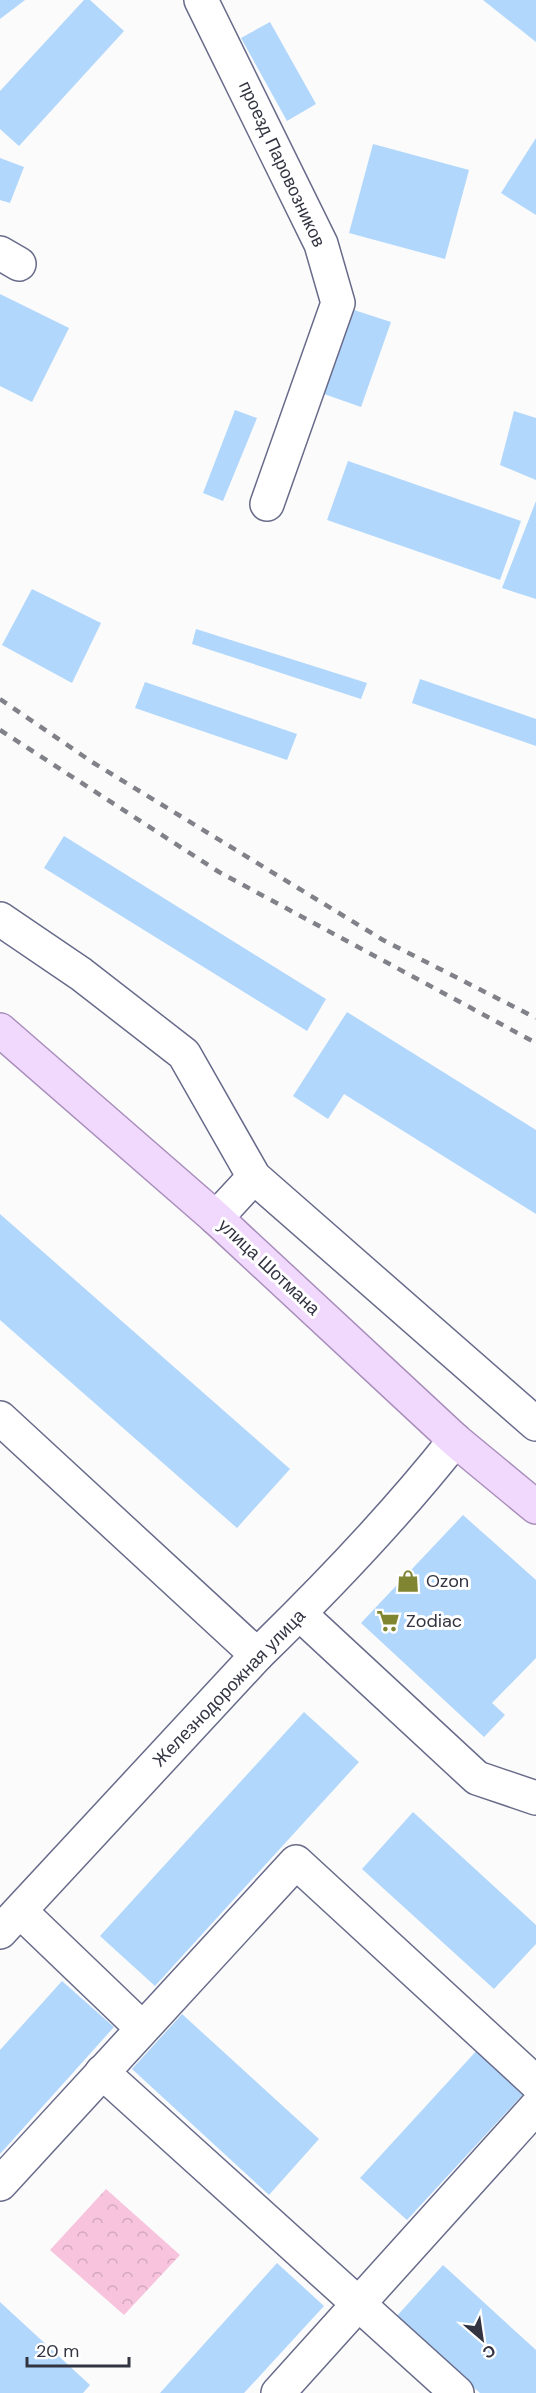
<svg xmlns="http://www.w3.org/2000/svg" width="536" height="2393" font-family="'DM Sans',sans-serif">
<style>
.park{fill:url(#park-crowns)}
.building{fill:#b1d7fc}
.lines{fill:none;stroke-linecap:round;stroke-linejoin:round}
.minor-casing{stroke:#686b8a;stroke-width:36}
.major-casing{stroke:#a88ebb;stroke-width:36}
.minor{stroke:#fff;stroke-width:33}
.major{stroke:#f1d9fd;stroke-width:33}
.rail{stroke:#808189;stroke-width:4.5;stroke-dasharray:8 8;stroke-linecap:butt}
.labels{text-anchor:middle;stroke-width:6;stroke-linejoin:round;paint-order:stroke}
.street-label{font-size:18px;fill:#333442;stroke:#fff}
.poi-label{font-size:18px;fill:#333442;stroke:#fff;text-anchor:start}
</style>
<defs>
<pattern id="park-crowns" width="20" height="18" patternUnits="userSpaceOnUse" patternTransform="scale(1.5)"><rect width="20" height="18" fill="#f7c3dd"/><path d="M2 6a3 3 0 1 1 6 0M12 15a3 3 0 1 1 6 0" fill="none" stroke="#d4a8bf"/></pattern>
</defs>
<rect width="100%" height="100%" fill="#fbfbfb"/>
<polygon class="park" points="106,2189 180,2255 124,2315 50,2250"/>
<g class="building">
<polygon points="0,0 25,0 0,19"/>
<polygon points="84,0 90,0 124,31 19,146 0,129 0,91"/>
<polygon points="483,0 536,0 536,42"/>
<polygon points="270,22 316,104 287,121 241,38"/>
<polygon points="536,138 536,215 501,193"/>
<polygon points="373,144 469,170 445,259 349,233"/>
<polygon points="0,158 24,167 10,203 0,200"/>
<polygon points="0,294 69,328 32,402 0,386"/>
<polygon points="354,310 391,322 361,407 324,394"/>
<polygon points="235,410 257,418 223,501 203,493"/>
<polygon points="514,411 536,418 536,480 500,465"/>
<polygon points="348,461 521,521 500,580 327,520"/>
<polygon points="536,501 536,599 502,588"/>
<polygon points="32,589 101,623 72,683 2,645"/>
<polygon points="196,629 367,683 361,699 192,644"/>
<polygon points="420,679 536,719 536,746 412,703"/>
<polygon points="145,682 297,734 287,760 135,708"/>
<polygon points="64,836 326,999 307,1031 44,868"/>
<polygon points="347,1012 536,1130 536,1214 344,1094 328,1119 293,1096"/>
<polygon points="0,1214 290,1469 237,1528 0,1320"/>
<polygon points="463,1515 536,1580 536,1658 492,1703 505,1715 484,1737 361,1623"/>
<polygon points="304,1712 359,1762 155,1986 100,1936"/>
<polygon points="413,1812 536,1925 536,1944 494,1989 362,1869"/>
<polygon points="62,1981 114,2027 0,2154 0,2050"/>
<polygon points="182,2014 319,2139 269,2195 132,2069"/>
<polygon points="479,2048 526,2091 407,2220 360,2178"/>
<polygon points="277,2263 324,2306 244,2393 160,2393"/>
<polygon points="443,2265 536,2350 536,2393 480,2393 396,2317"/>
<polygon points="0,2302 90,2385 83,2393 0,2393"/>
</g>
<g class="lines">
<g class="minor-casing">
<g id="minor">
<polyline points="201,0 321,244 338,303 267,504"/>
<polyline points="0,253 19,264"/>
<polyline points="0,919 81,974 184,1054 254,1177 536,1424"/>
<polyline points="216,1218 254,1177"/>
<polyline points="0,1418 257,1655"/>
<polyline points="300,1614 477,1778 536,1798"/>
<polyline points="20,1911 142,2028"/>
<path d="M0,1932L257,1655C326,1588 395,1516 455,1440"/>
<polyline points="102,2072 457,2393"/>
<polyline points="0,2184 296,1862 536,2083"/>
<polyline points="278,2393 536,2107"/>
</g>
</g>
<g class="major-casing">
<polyline id="major" points="0,1030 216,1218 455,1440 536,1507"/>
</g>
<use href="#minor" class="minor"/>
<use href="#major" class="major"/>
<g class="rail">
<polyline points="0,699 92,762 383,940 536,1018"/>
<polyline points="0,730 219,872 536,1043"/>
</g>
</g>
<defs>
<g id="shop-bare" transform="scale(1.8)"><path d="M-5-2.5h2.3a2.7 3.5 0 0 1 5.4 0H5L5.5 6h-11ZM-1.5-2.5h3a1.5 2.3 0 0 0-3 0Z" fill="#7f8531" stroke="#fff" stroke-width="2.5" paint-order="stroke"/></g>
<g id="supermarket-bare" transform="scale(1.8)"><path d="M-6-5.5h2.5l.6 2H6L4.5 2H-2.5L-4.4-4H-6ZM-1.5 3.2a1.3 1.3 0 1 0 .1 0ZM3 3.2a1.3 1.3 0 1 0 .1 0Z" fill="#7f8531" stroke="#fff" stroke-width="2.5" paint-order="stroke"/></g>
</defs>
<g fill-rule="evenodd">
<use href="#shop-bare" x="408" y="1581"/>
<use href="#supermarket-bare" x="388" y="1621"/>
</g>
<g class="labels">
<g class="street-label">
<text transform="translate(282 164) rotate(65)" y="6">проезд Паровозников</text>
<text transform="translate(269 1267) rotate(43)" y="6">улица Шотмана</text>
<text transform="translate(229 1688) rotate(-46)" y="6">Железнодорожная улица</text>
</g>
<g class="poi-label">
<text x="426" y="1587">Ozon</text>
<text x="406" y="1627">Zodiac</text>
</g>
</g>
<g transform="translate(482 2339) rotate(151)" stroke="#ffffff" stroke-width="4.5" paint-order="stroke">
<path d="M0-4.5L10 22L0 15L-10 22Z" fill="#333442"/>
<text y="-9" font-size="16" font-weight="bold" text-anchor="middle" fill="#333442">С</text>
</g>
<path d="M27 2357v9h102v-9" fill="none" stroke="#333442" stroke-width="3"/>
<text x="36" y="2357" font-size="18" fill="#333442" stroke="#ffffff" stroke-width="4.5" paint-order="stroke">20 m</text>
</svg>
